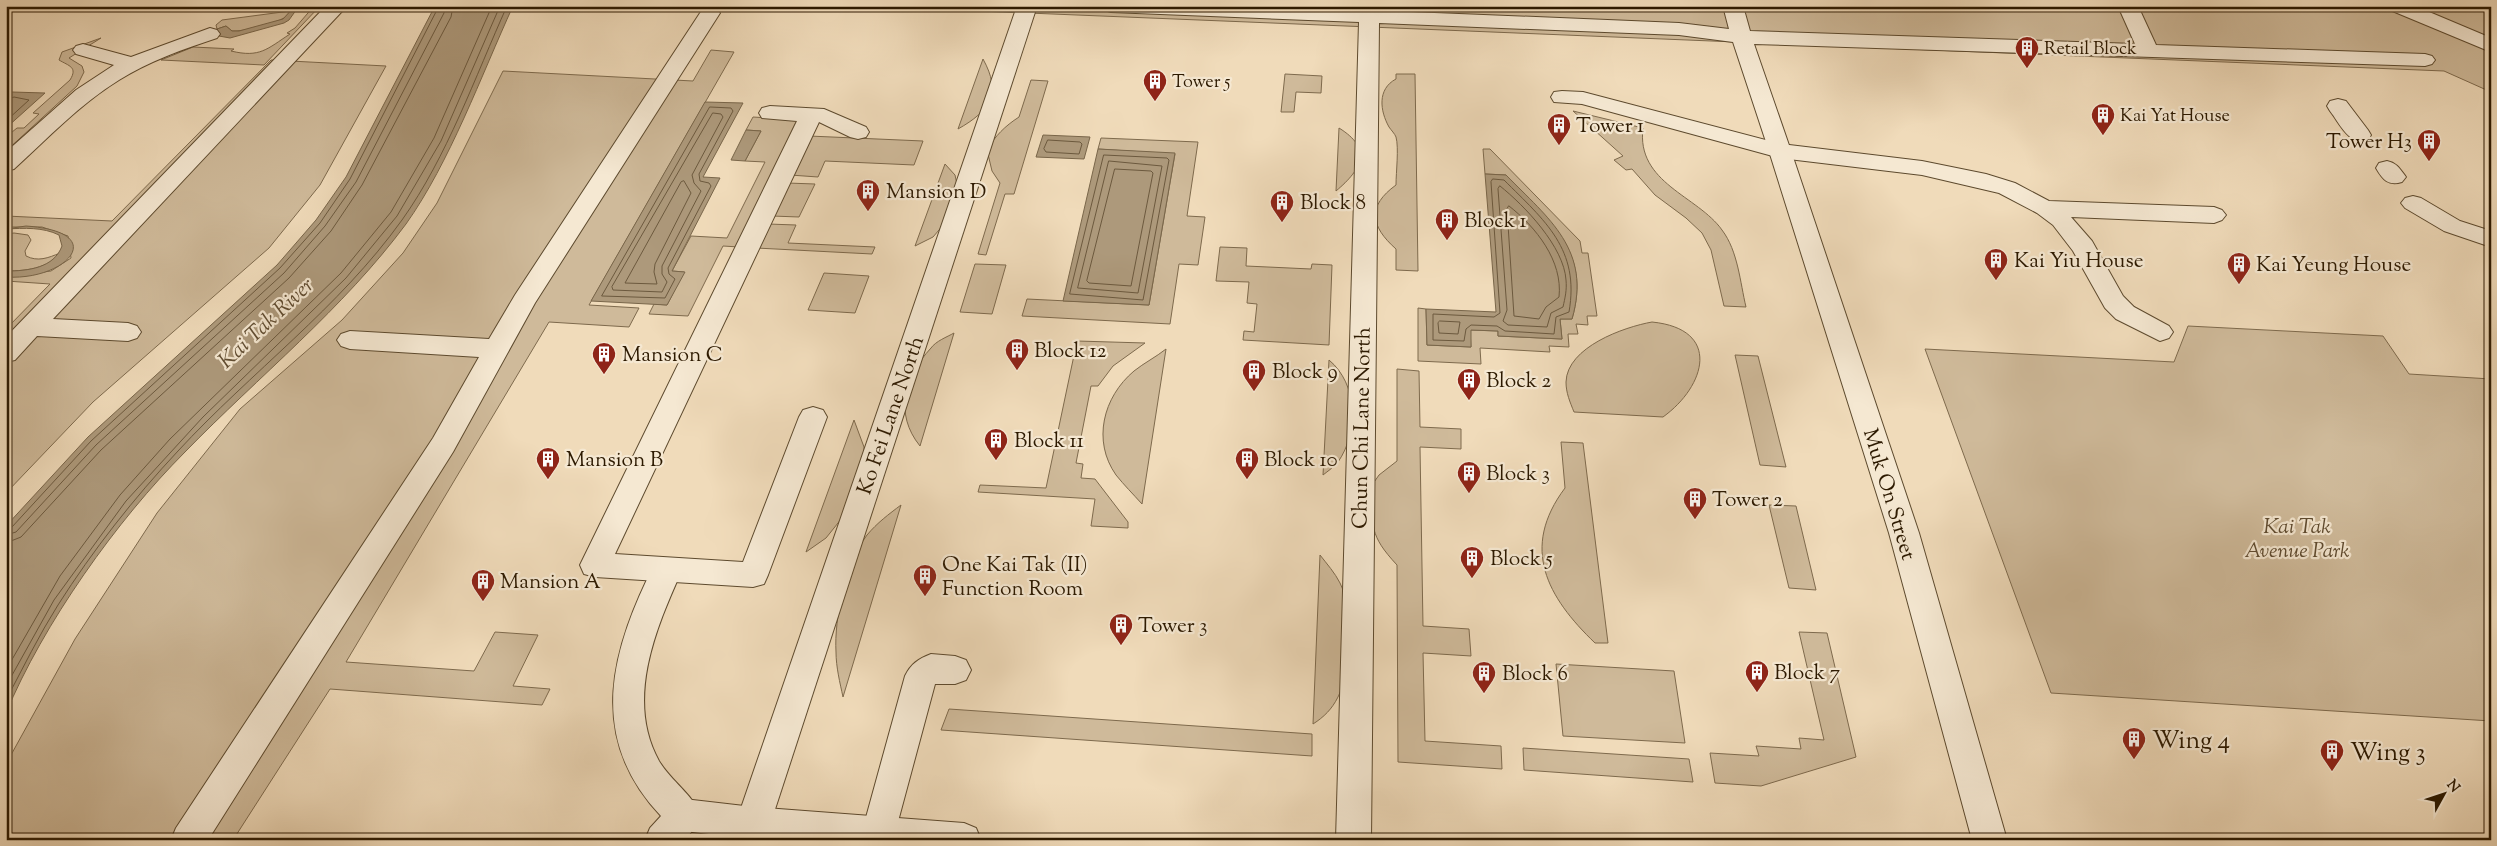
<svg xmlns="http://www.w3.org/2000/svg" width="2497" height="846" font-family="'Sorts Mill Goudy',serif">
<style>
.green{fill:#cfba9a;stroke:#7e6a4d}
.water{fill:#ad997b;stroke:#79664a}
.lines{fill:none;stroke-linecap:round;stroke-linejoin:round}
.shore{stroke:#6c593e;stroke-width:1}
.service-casing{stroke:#5d4a2e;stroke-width:2}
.pedestrian-casing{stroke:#5d4a2e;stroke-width:2}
.minor-casing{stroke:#5d4a2e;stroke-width:2}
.tertiary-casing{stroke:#5d4a2e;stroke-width:2}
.service{fill:#f5e8d2;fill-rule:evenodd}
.pedestrian{fill:#f5e8d2;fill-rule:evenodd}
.minor{fill:#f5e8d2;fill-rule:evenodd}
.tertiary{fill:#f5e8d2;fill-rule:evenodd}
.labels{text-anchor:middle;stroke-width:4.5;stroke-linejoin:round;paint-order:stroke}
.far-poi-label{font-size:18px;fill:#2c1900;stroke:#f5e8d2;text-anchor:start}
.poi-label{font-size:21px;fill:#2c1900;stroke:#f5e8d2;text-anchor:start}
.street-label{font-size:21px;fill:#2c1900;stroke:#f5e8d2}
.park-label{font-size:21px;font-style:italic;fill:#5d492e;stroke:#f5e8d2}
.water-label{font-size:22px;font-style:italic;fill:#604c31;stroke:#f5e8d2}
.near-poi-label{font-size:25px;fill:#2c1900;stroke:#f5e8d2;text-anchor:start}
</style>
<rect width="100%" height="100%" fill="#f0dbba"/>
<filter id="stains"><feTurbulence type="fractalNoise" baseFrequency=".004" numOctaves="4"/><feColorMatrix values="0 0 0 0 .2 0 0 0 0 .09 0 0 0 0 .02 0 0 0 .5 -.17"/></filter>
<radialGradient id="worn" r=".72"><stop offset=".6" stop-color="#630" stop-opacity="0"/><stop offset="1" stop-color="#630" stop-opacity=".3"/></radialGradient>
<g class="green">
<path d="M292,6H295C292,10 288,15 284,18C274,24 243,32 232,31L226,26L217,29L216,25L222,20L290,11Z"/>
<path d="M314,6H320L264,65L161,60L193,47L234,49L231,51C260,58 267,49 290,34L287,33L295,28Z"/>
<polygon points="857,6 2491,6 2491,92 2444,71"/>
<path d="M101,38L69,58L82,66L84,72L77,86L6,151V144L10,140H6V137L17,128H24L39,114L33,113L70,80C78,67 69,66 59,60L62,52Z"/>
<polygon points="711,50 734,52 589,305 639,308 629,327 549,322 346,662 474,671 495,632 538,635 513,686 550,689 542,705 330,689 233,840 6,840 6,764 75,639 157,513 240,409 342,320 403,253 437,203 503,71 693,81"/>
<path d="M983,59C1002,93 990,111 958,129Z"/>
<polygon points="271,60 386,66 320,185 269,248 93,402 6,493 6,329 50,284 6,281 6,277 51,271 71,258 68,236 42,227 6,227 6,216 112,221"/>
<polygon points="1285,74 1322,76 1321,93 1296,92 1294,112 1281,112"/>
<path d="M1396,74H1415L1418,271L1396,270V249C1370,226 1367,206 1396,185C1396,172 1399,148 1396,137C1395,134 1391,130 1389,127C1380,111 1377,89 1396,79Z"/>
<path d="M1031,80L1048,81L1014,194H1005L986,255L978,254L1000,183L992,171L987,150C995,136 1005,126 1019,117Z"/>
<path d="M1573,111L1643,128C1636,183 1698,196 1722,230C1738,251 1740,282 1746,307L1724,306L1711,250L1702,233L1686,218L1655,195L1632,169L1626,170L1614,160L1623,156Z"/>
<polygon points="753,117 801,120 739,247 723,246 688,316 649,314 654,304 667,305 684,272 672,271 691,236 727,238 765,162 745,161 761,131 746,130"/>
<path d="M1339,128C1373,149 1362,169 1336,191Z"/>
<polygon points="809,136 923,141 914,165 825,161 818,177 790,175"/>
<polygon points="1101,138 1198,142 1187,216 1205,217 1198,265 1179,264 1170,324 1022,316 1027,299 1149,305 1175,154 1098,149"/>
<path d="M1483,149H1490L1580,241L1582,253H1588L1597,316H1587L1588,325L1576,324L1578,334H1568L1569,347L1549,346L1550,352L1480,348L1481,364L1418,361V308L1426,309L1427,345L1471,347L1470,330L1498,331V336L1562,339L1560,319H1572C1592,250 1548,221 1506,175L1485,174Z"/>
<polygon points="945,164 955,175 958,189 945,223 933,237 915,246"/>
<polygon points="787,183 815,184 799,217 772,216"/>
<polygon points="768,224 796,225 788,243 875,247 872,254 756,248"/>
<path d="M14,233L28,235L31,240L25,251L26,256C38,262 48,258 60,253C48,269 25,271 6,271V234Z"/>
<polygon points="1220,247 1247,248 1246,266 1311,269 1312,264 1332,265 1329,345 1243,340 1244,331 1254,332 1257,304 1247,303 1249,282 1216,281"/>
<polygon points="975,264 1006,265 992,314 960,312"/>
<polygon points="824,273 869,276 855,313 808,310"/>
<path d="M1652,322C1722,329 1706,386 1663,417L1574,412C1570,402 1566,393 1566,382C1567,347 1624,327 1652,322Z"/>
<polygon points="2188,326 2383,336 2409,374 2491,379 2491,721 2051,693 1925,349 2174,362"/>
<path d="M954,333L920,446C894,414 904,377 931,348C936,341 947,337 954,333Z"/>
<polygon points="1077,341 1145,343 1113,366 1098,386 1091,386 1076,463 1083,464 1081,478 1095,479 1128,522 1128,528 1091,526 1095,499 978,492 980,485 1046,488"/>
<path d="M1166,349L1142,504C1133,494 1124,485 1116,475C1092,441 1103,397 1134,371C1144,363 1156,357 1166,349Z"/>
<polygon points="1735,355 1758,356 1786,467 1760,465"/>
<path d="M1329,360C1358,384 1359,432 1338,462C1334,467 1328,471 1323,475Z"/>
<path d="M1397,369L1419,371L1420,427L1461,429V449L1420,447L1423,626L1469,629L1471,656L1423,653L1425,741L1501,746L1502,769L1398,762L1397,565C1369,535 1373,527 1370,488L1379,475L1397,461Z"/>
<polygon points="854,420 864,447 864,471 842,518 826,538 806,552"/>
<path d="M1561,442L1583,443L1608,643H1595C1547,597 1520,548 1565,488Z"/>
<path d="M901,505L843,697C840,683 836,667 836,652C834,618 846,563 867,535C877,523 889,514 901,505Z"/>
<polygon points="1769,505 1796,506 1816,590 1789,588"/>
<path d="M1320,555C1327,564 1335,573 1340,583C1353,608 1351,672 1338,697C1332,709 1324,717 1313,724Z"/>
<polygon points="1799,632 1827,633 1856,757 1761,786 1715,783 1710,753 1759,756 1756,746 1801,749 1799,738 1824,740"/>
<polygon points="1556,664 1674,671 1685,743 1563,736"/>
<polygon points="949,709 1312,734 1312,756 941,730"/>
<polygon points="1523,748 1689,759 1693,782 1524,770"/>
</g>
<g class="water">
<polygon points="295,6 299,6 289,20 284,23 230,38 219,36 217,29 226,26 232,31 239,31 283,19"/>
<path d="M435,6H513C481,76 450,162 406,224C343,309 259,376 185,452C117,520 43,624 6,713V526L88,437L277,265L316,220L346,177Z"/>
<polygon points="12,92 45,93 6,128 6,97"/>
<polygon points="705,102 743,103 703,177 720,178 672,271 685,272 667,305 591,301"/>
<polygon points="746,130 761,131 745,161 731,160"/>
<polygon points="1043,135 1090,137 1084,159 1036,157"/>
<polygon points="1098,149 1175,153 1149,305 1063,301"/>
<path d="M1485,174L1506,175C1549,219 1592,250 1572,319H1560L1562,339L1498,336V331L1471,330V347L1427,345L1426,309L1496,312Z"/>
<path d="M26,226C112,232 66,281 6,277V271C28,271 54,268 62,246L59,235C43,227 24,228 6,229Z"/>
</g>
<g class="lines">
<g class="shore">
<polyline points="6,100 14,97 29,100 6,121"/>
<polygon points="710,107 731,108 733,111 699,174 700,181 709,183 711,186 668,268 669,274 675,279 665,298 602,296"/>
<polygon points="713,113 721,114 723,117 692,175 694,183 701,191 662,266 662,274 667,282 662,292 613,290 612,287"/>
<polygon points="1048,140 1080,142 1082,144 1079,154 1046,152 1044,149"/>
<polygon points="1104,155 1167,158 1169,160 1143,300 1070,294"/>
<polygon points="1109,161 1162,166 1138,293 1078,288"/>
<polygon points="1115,169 1151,171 1153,173 1131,286 1089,283 1087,281"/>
<path d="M1493,179L1504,180C1545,221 1580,249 1569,312L1556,317L1554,334L1505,331L1497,326L1471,325L1466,329L1464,341L1433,340V314L1494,317L1500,313L1491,182Z"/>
<polygon points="684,181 691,193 655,264 654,272 657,284 625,283 681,182"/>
<path d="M1500,186C1525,206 1564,247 1566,280C1567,290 1565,298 1563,307L1551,313L1547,327L1508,325L1503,321L1507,310L1498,189Z"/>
<path d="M1509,206C1536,227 1563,261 1559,297L1546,307L1539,319L1514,316L1507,209Z"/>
<polygon points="1440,321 1460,322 1458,334 1439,333 1438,323"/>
<polyline points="6,529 12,527 91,441 280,268 320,223 350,179 439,6"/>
<polyline points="6,535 16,532 96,445 284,273 325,226 356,182 444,13 445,6"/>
<polyline points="6,543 21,537 101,450 289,278 331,231 362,185 451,17 453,6"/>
<polyline points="6,670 60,576 120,495 170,439 341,273 391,212 434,138 492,6"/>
<polyline points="6,686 54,600 126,501 203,417 346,278 397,216 441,141 500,6"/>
<path d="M6,700C23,668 39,635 58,605C93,550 134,498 178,451C251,372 339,308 402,220C447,157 475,77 507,6"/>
</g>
<g class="service-casing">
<g id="service">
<polygon points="326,6 347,6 53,319 128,323 137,326 141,332 137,338 128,341 37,336 15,360 6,362 6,337"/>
<polygon points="710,7 717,9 720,13 535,303 453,452 208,840 171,840 176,828 433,438 479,357 350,349 341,346 337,340 341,334 350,331 489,339 515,295 700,13 703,9"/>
<path d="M210,28L217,30L220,34L217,38C184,49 149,61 119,80C80,104 48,138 14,169L6,171V152L76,90L114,65L76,54L73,50L76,46L83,44L131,57Z"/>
<polygon points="1562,91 1583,92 1781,144 1922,161 1986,174 2015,183 2049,201 2214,207 2222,210 2226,215 2222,220 2214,223 2071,217 2092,241 2123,296 2134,307 2169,326 2173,332 2169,338 2160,341 2116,319 2105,308 2073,251 2053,225 2037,213 1999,193 1922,175 1780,158 1582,104 1554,102 1551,97 1554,92"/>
<path d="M2338,99L2346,101L2368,130L2371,135L2368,140C2348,145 2341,125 2330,111L2327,106L2330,101Z"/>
<path d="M2387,161C2397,163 2400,169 2406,177L2402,182C2388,186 2383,180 2376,168L2379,163Z"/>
<polygon points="2413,196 2421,198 2460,221 2491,231 2491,247 2444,231 2405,208 2401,203 2405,198"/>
<path d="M667,558L678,561L682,570C656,628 625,700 659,761C671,781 692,794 701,815L696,826L685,840H645L650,828L661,816C585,736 612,648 656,561Z"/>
<path d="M931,654L955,656L966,660L971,670L966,680L955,684H935L893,840H865L862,832L905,676C911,664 918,659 931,654Z"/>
</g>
</g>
<g class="pedestrian-casing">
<g id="pedestrian">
<polygon points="1017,6 1037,6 765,840 730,840"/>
<polygon points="1101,6 1266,6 1679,23 1729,29 1723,6 1743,6 1750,31 2135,44 2118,6 2138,6 2156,45 2425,54 2432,56 2435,60 2432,64 2425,66 1754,44 1791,151 1788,156 1780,158 1772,156 1769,151 1733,42 1679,35 1379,23 1371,840 1336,840 1359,22 1111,12 1104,10"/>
<polygon points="2387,6 2415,6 2491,38 2491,52 2390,10"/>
<polygon points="770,106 824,109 866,127 869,132 866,137 858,139 850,137 819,122 615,554 743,562 799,417 803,410 813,407 823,410 827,417 768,575 764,584 753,587 595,577 584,574 580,565 797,121 762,118 759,113 762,108"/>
</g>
</g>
<g class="minor-casing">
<polygon id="minor" points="684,799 753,807 964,823 976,828 981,840 759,840 684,831 672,826 667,815 672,804"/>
</g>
<g class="tertiary-casing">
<polygon id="tertiary" points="1780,144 1788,146 1791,151 1919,533 2007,840 1972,840 1889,533 1769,151 1772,146"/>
</g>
<use href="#service" class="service"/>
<use href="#pedestrian" class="pedestrian"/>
<use href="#minor" class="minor"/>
<use href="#tertiary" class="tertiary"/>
</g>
<defs>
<g id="building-pin" transform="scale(1.25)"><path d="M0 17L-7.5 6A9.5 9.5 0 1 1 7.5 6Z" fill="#8f2418" stroke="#f5e8d2"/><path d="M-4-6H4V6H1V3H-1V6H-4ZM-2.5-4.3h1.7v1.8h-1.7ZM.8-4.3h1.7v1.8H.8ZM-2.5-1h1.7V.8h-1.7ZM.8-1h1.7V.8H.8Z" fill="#fff"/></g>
</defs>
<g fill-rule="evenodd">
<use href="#building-pin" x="2027" y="48"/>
<use href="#building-pin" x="1155" y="81"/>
<use href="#building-pin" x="2103" y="115"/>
<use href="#building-pin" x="1559" y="125"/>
<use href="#building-pin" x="2429" y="141"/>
<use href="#building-pin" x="868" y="191"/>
<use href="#building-pin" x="1282" y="202"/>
<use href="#building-pin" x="1447" y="220"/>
<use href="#building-pin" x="1996" y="260"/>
<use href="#building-pin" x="2239" y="264"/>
<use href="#building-pin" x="1017" y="350"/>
<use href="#building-pin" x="604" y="354"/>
<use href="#building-pin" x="1254" y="371"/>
<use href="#building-pin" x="1469" y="380"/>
<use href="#building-pin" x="996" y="440"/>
<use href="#building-pin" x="548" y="459"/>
<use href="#building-pin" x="1247" y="459"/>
<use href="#building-pin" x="1469" y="473"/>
<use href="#building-pin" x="1695" y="499"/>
<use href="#building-pin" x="1472" y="558"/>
<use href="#building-pin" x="925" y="576"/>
<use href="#building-pin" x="483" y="581"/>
<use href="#building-pin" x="1121" y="625"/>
<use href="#building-pin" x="1757" y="672"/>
<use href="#building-pin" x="1484" y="673"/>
<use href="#building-pin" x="2134" y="739"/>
<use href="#building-pin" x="2332" y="751"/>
</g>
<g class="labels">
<g class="far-poi-label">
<text x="2044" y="54">Retail Block</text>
<text x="1172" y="87">Tower 5</text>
<text x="2120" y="121">Kai Yat House</text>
</g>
<g class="poi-label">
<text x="1576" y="132">Tower 1</text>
<text x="2412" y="148" text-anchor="end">Tower H3</text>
<text x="886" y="198">Mansion D</text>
<text x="1300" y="209">Block 8</text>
<text x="1464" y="227">Block 1</text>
<text x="2014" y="267">Kai Yiu House</text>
<text x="2256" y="271">Kai Yeung House</text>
<text x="1034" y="357">Block 12</text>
<text x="622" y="361">Mansion C</text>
<text x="1272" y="378">Block 9</text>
<text x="1486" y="387">Block 2</text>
<text x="1014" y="447">Block 11</text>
<text x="566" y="466">Mansion B</text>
<text x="1264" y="466">Block 10</text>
<text x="1486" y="480">Block 3</text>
<text x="1712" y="506">Tower 2</text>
<text x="1490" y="565">Block 5</text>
<text x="942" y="571">One Kai Tak (II)<tspan x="942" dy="24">Function Room</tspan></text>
<text x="500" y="588">Mansion A</text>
<text x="1138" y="632">Tower 3</text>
<text x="1774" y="679">Block 7</text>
<text x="1502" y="680">Block 6</text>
</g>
<g class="street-label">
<text transform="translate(890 415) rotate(-71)" y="7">Ko Fei Lane North</text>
<text transform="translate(1361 428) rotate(-89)" y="7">Chun Chi Lane North</text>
<text transform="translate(1890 494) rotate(73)" y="7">Muk On Street</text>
</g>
<g class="park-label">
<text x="2297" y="533">Kai Tak<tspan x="2297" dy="24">Avenue Park</tspan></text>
</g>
<g class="water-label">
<text transform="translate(265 322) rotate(-43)" y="8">Kai Tak River</text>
</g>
<g class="near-poi-label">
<text x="2152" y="748">Wing 4</text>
<text x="2350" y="760">Wing 3</text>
</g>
</g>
<rect width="2497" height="846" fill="none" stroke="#f0dbba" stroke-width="25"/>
<rect x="8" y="8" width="2482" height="831" fill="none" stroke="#2c1900" stroke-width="2.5"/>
<rect x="12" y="12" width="2472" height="821" fill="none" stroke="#2c1900"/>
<g transform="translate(2444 794) rotate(50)" stroke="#f5e8d2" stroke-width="4" paint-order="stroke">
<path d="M0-4L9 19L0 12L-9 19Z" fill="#2c1900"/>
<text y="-8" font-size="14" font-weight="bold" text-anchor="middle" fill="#2c1900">N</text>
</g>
<rect width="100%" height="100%" filter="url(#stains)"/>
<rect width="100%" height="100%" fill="url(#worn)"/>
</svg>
